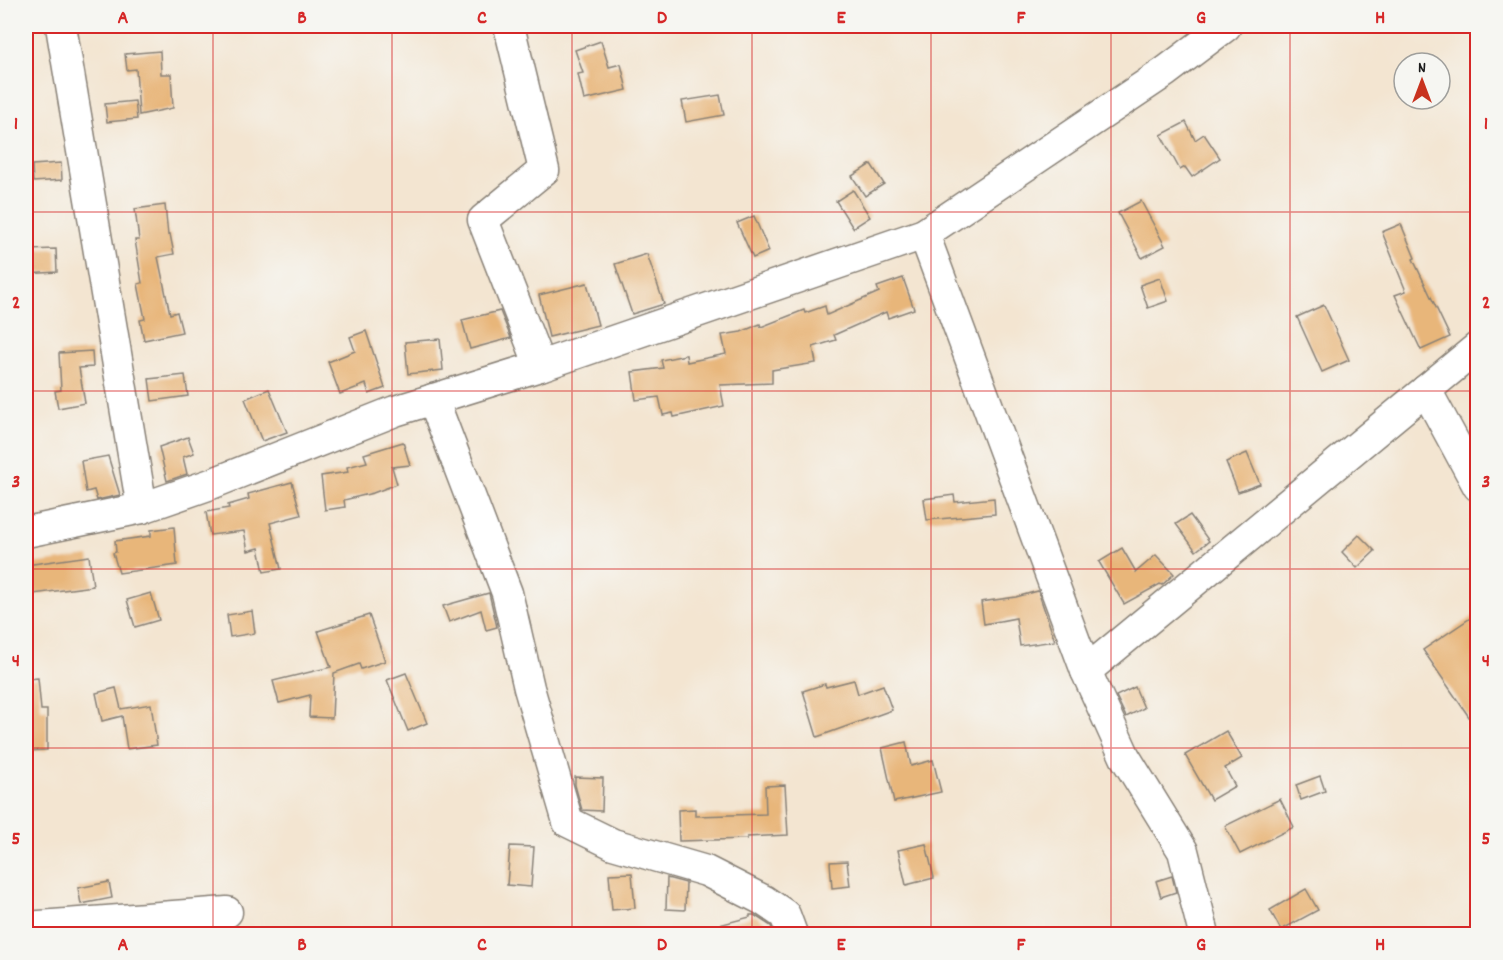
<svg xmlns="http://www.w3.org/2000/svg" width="1503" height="960" font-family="Dekko,sans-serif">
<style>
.building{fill:#e8b67a}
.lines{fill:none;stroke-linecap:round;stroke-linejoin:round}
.minor-casing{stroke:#888076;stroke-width:33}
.minor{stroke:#fff;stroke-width:30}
.grid{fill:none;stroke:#d62828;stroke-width:1.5;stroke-opacity:0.55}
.neatline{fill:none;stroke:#d62828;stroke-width:2}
.grid-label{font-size:20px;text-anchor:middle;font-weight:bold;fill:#d62828}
</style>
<rect width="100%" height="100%" fill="#f6f6f2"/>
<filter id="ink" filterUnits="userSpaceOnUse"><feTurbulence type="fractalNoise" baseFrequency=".0167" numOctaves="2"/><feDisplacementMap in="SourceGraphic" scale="12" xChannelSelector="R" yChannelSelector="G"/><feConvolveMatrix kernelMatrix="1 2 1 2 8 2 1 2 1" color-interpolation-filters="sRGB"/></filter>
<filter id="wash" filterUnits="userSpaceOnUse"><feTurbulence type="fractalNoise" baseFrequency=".008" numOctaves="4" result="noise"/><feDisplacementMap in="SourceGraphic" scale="24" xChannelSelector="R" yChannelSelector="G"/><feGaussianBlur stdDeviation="1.35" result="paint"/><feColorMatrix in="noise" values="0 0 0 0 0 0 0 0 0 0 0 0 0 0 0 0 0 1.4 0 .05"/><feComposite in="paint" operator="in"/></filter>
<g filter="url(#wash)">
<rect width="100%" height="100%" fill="#f3e5d1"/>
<g id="blocks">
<g class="building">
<polygon points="601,41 609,67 621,64 627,90 584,100 578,74 583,73 575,50"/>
<polygon points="160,51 161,74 171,74 173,108 139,115 136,69 127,70 125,54"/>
<polygon points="720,95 724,115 686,122 682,101"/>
<polygon points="135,101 137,119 107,122 105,104"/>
<polygon points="1186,122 1195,140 1204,134 1220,158 1192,177 1185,167 1180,170 1161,135"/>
<polygon points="61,163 62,180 33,182 32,165"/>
<polygon points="871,164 884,184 865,196 852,176"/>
<polygon points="853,190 870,217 853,228 836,201"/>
<polygon points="1141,201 1165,246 1142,258 1118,213"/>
<polygon points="165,205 168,235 170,234 174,254 158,257 170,314 177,312 182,332 144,340 140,320 145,319 138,284 142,283 135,240 139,240 135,209"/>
<polygon points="754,216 769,251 753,258 737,223"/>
<polygon points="1401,224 1415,258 1413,259 1450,337 1421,350 1395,295 1406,291 1382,232"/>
<polygon points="56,249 57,272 26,274 26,250"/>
<polygon points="647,254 664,304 632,314 615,264"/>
<polygon points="903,278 914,309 888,318 886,312 834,335 836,340 813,347 816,363 772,370 772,383 720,385 724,406 674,417 673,413 663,415 659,397 636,400 632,372 663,368 661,360 686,355 687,362 726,354 722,335 741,332 760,324 761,327 804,310 805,313 825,306 827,315 879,292 877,287"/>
<polygon points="1160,278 1168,301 1148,308 1140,285"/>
<polygon points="587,283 598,325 549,337 539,295"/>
<polygon points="1324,305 1349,360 1322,372 1297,317"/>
<polygon points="500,311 511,338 470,349 462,320"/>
<polygon points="366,331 385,388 369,394 366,384 340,394 328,362 355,351 350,337"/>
<polygon points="440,339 443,370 408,374 405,342"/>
<polygon points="92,351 93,367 79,368 85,403 58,408 55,391 61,390 59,353"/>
<polygon points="185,375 188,396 152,401 149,379"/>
<polygon points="269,389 287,432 262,441 245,399"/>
<polygon points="188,437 194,453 183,457 187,474 167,481 159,447"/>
<polygon points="403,442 410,465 392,467 397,484 373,493 344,500 345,507 325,510 321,476 348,472 347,467 367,462 364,454"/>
<polygon points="1247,453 1260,484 1238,492 1226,462"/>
<polygon points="108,456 120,495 97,500 94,490 86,492 81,461"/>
<polygon points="292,482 301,515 270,523 281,569 264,572 259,548 248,551 244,531 210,535 206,512 229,508 228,505 249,499 248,494"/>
<polygon points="954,495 955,502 994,498 995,514 927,520 924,499"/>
<polygon points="1190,515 1209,541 1196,551 1176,524"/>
<polygon points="174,527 177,565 119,573 113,553 116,552 115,541 151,536 151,530"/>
<polygon points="1359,535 1375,551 1357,568 1342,552"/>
<polygon points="1122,548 1136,572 1156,555 1174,574 1162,585 1160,584 1124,604 1099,562"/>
<polygon points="89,556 93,586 26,595 26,565"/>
<polygon points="1038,591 1055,641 1020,646 1016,618 984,624 981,602 1016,597"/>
<polygon points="151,593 159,620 135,627 127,600"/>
<polygon points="489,593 497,627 486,630 481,610 449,622 443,606"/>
<polygon points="252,611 255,633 230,637 227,615"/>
<polygon points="1478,613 1478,730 1423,650"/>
<polygon points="369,615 385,661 361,669 359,664 334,673 332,718 309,717 310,695 279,703 273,681 331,667 318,631"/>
<polygon points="406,673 427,723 408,731 387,680"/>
<polygon points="38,678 41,710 47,710 47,750 26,751 26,679"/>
<polygon points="854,680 858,694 883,685 892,710 817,737 803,691 825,684 826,687"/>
<polygon points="1135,687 1144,708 1126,717 1116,696"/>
<polygon points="116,688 121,709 151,704 157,745 127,749 122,716 102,721 96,693"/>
<polygon points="1226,731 1242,758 1225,768 1235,786 1211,800 1185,755"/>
<polygon points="906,742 911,766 933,760 941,792 894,802 882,748"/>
<polygon points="1320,776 1325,791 1301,800 1296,785"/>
<polygon points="575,777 603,778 602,811 582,810 575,785"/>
<polygon points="785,785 788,835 747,837 747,839 679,841 678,810 695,809 695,816 766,814 765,786"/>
<polygon points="1280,799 1294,827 1240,854 1225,826"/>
<polygon points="926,844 934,878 906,885 898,850"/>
<polygon points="510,846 534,847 531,887 507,885"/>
<polygon points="847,861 850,886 832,888 830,862"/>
<polygon points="632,873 635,908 612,910 609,874"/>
<polygon points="1172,876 1176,892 1161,897 1156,881"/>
<polygon points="667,878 686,883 685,910 666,909"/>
<polygon points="109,882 112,898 81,904 78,888"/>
<polygon points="1306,889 1318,910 1281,930 1270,910"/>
<polygon points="750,915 754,915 771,926 774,934 705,934 704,929 750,917"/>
</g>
</g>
</g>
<g filter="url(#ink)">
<use href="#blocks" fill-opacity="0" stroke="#888076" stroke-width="1.5"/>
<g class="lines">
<g class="minor-casing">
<g id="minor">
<polyline points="61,26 142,508"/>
<polyline points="509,26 544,170 483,220 540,366"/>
<polyline points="924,234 1086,671 1478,347"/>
<polyline points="1426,390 1478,486"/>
<polyline points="433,399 507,593 529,688 568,822 613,844 706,871 763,900 785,915 792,934"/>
<polyline points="26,532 142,508 211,484 395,411 540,366 924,234 1165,72 1226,26"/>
<polyline points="1086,671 1125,757 1183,851 1204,934"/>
<polyline points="26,927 227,912"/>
</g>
</g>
<use href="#minor" class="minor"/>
</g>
</g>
<path class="grid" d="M213,26V934M392,26V934M572,26V934M752,26V934M931,26V934M1111,26V934M1290,26V934M26,212H1478M26,391H1478M26,569H1478M26,748H1478"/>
<rect width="1503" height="960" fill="none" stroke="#f6f6f2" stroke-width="66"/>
<g transform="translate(1422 81)"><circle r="28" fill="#f6f6f2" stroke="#9f9f9c" stroke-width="1.5"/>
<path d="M0-4.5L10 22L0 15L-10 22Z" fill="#c8321e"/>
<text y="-9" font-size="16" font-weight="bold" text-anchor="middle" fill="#1c1c1c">N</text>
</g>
<rect x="33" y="33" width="1437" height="894" class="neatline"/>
<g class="grid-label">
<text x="123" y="23">A</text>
<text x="302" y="23">B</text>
<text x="482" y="23">C</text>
<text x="662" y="23">D</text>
<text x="841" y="23">E</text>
<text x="1021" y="23">F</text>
<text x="1201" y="23">G</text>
<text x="1380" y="23">H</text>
<text x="16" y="129">1</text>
<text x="1486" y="129">1</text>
<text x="16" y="308">2</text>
<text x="1486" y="308">2</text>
<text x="16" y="487">3</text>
<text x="1486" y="487">3</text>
<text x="16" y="666">4</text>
<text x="1486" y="666">4</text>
<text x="16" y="844">5</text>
<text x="1486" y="844">5</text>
<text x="123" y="950">A</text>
<text x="302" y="950">B</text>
<text x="482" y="950">C</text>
<text x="662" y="950">D</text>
<text x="841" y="950">E</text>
<text x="1021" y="950">F</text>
<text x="1201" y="950">G</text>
<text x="1380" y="950">H</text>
</g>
</svg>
